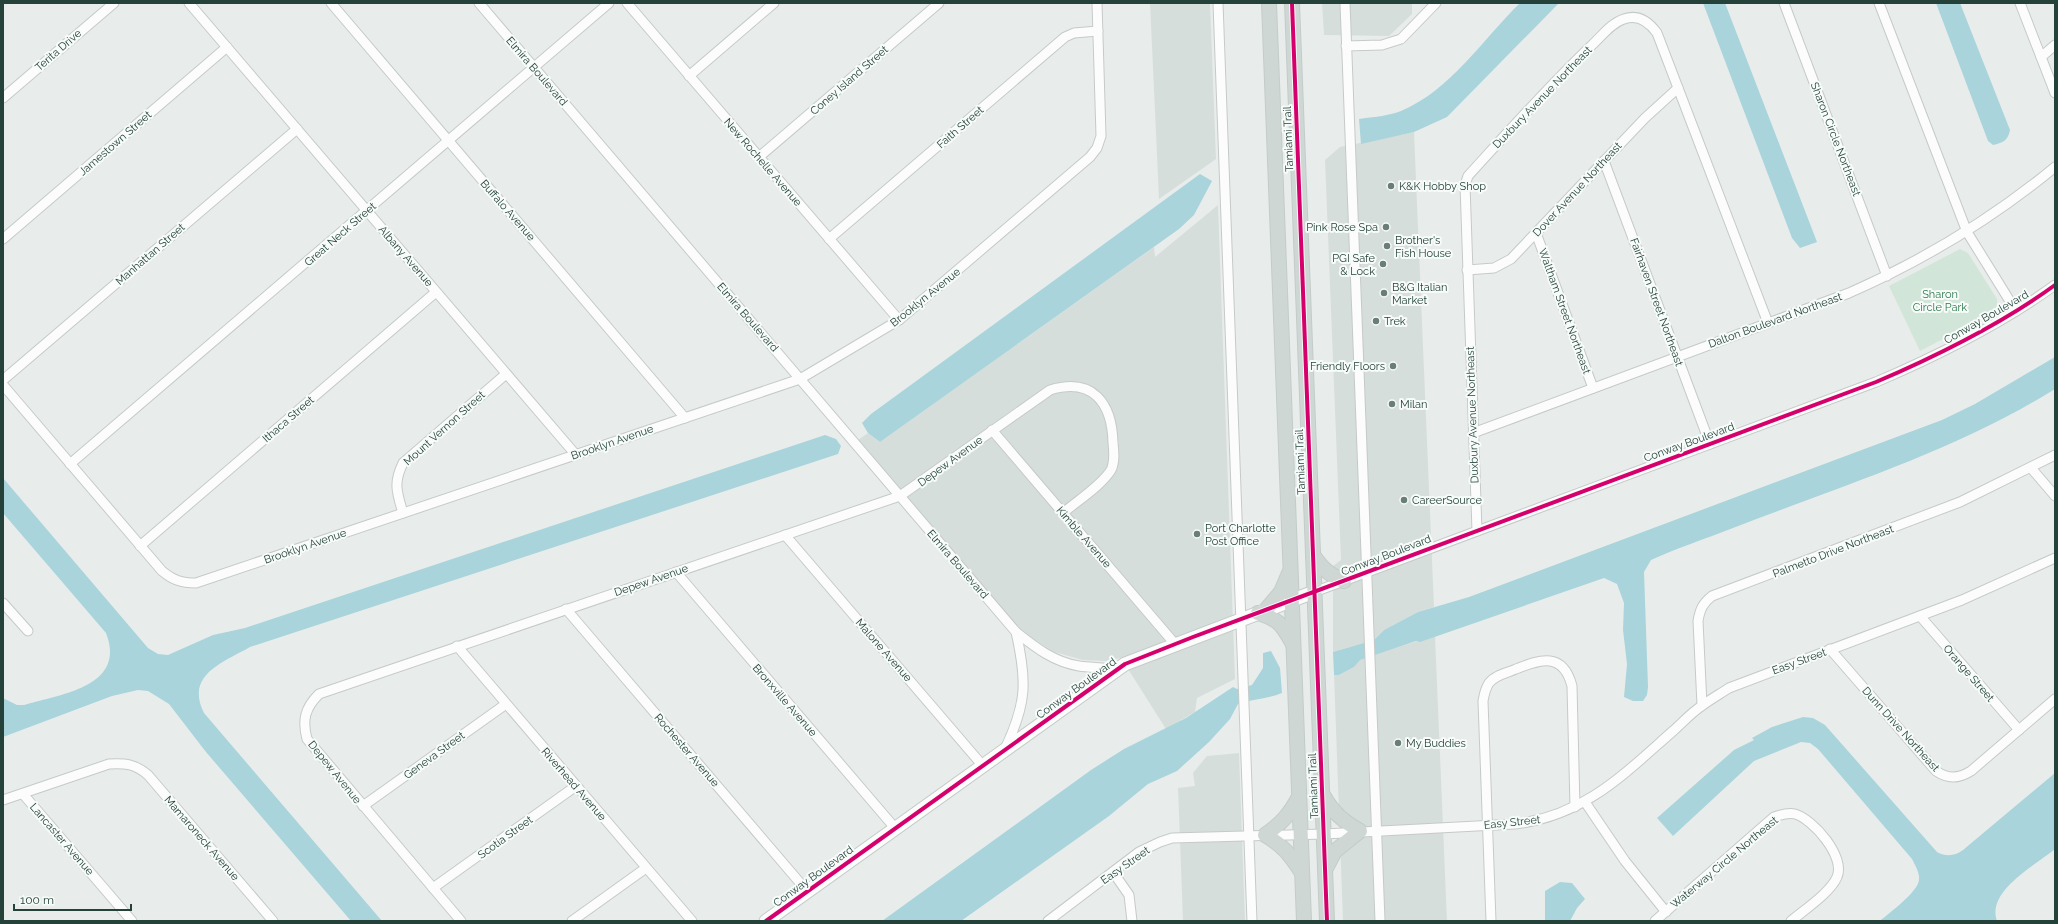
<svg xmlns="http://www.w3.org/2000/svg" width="2058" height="924" font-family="Raleway,sans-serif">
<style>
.built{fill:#d6dedb}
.green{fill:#d1e6d8}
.water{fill:#a9d4db}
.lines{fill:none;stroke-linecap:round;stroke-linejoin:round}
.street-casing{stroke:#c5cac8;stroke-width:11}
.secondary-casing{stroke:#c3cbc8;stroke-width:15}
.primary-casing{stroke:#c3ccc9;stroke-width:16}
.street{stroke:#fcfcfc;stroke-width:9}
.secondary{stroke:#fcfcfc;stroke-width:13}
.primary{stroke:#cfd7d5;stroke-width:14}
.cycleway-casing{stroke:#f7fbf9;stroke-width:6}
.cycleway{stroke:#d6006c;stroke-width:4}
.poi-dot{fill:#697e78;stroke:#f7fbf9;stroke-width:1.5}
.labels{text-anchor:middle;stroke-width:4;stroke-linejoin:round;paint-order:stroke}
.street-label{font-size:11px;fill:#24423a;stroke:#f7fbf9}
.poi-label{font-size:11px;fill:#24423a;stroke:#f7fbf9;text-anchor:start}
.park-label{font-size:11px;fill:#2d7a4b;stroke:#f7fbf9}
</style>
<rect width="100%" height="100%" fill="#e8edeb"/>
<g class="built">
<polygon points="1150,3 1210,3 1216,159 1159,199"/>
<polygon points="1322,3 1412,3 1412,14 1389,36 1324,35"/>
<polygon points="1414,132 1434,607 1418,612 1384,630 1374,640 1333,652 1333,566 1341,560 1325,160 1340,147"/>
<polygon points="1218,205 1235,679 1197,698 1195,712 1166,729 1121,658 1106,661 1083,660 1054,652 1030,637 1009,618 858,440 868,433 880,442 1154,247 1155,257"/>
<polygon points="1435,636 1447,921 1343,921 1334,675 1339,675 1354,667 1359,660 1374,654"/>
<polygon points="1239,753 1245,921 1183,921 1178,788 1195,786 1193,773 1207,756"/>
</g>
<polygon class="green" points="1960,249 1968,253 1997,299 1997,308 1970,325 1920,351 1889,286"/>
<g class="water">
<path d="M1520,3H1559L1447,117L1414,132L1361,144L1359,119C1373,117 1388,116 1401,111C1451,90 1482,40 1520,3Z"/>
<polygon points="1703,3 1725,3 1817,242 1800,248 1792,238"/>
<path d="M1936,3H1960L2010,130C2008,141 2002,143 1993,145L1988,141Z"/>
<polygon points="1200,174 1212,181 1194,215 1179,229 880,442 868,433 862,423 871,414"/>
<path d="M2055,357V389C1956,451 1841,486 1733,528C1705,539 1677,548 1651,560L1644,572L1648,687L1647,695L1643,701H1633L1624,697L1627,664L1623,630L1624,603L1617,584L1604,578L1420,642L1416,641L1360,660L1354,667L1339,675H1334L1333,652L1374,640L1384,630L1418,612L1469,597L1942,420L1975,404Z"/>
<path d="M825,435L836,439L841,446L838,454L250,647C222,663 185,675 204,713L382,921H351L206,752L169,704L148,691L138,690L112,696L3,737V698L17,705H24C60,694 127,687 106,633L3,513V478L148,648L158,654L168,655L213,635L245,628Z"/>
<path d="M1271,651L1280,668L1282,693C1267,699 1253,699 1238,704L1230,719L1209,742L1177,771L1148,784L1109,816L961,921H882L1091,770L1124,749L1186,718L1233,687L1237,689L1252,685L1263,668V653Z"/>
<path d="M1803,717L1813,718L1825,725L1937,852C1946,857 1955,856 1963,850L2055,773V849C2036,865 1986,891 1997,921H1880C1889,913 1918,892 1919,880C1920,873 1915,865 1912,859L1818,749L1810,743L1801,742L1754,761L1673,836L1657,818L1734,750L1754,740L1752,738L1772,727Z"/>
<polygon points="1560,882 1572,883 1585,899 1577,908 1570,921 1545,921 1545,891"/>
</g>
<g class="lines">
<g class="street-casing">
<g id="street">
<polyline points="189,3 576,455"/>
<polyline points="331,3 685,418"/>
<path d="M479,3L1016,632C1036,648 1054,662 1079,666C1092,668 1104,667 1117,670"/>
<polyline points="627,3 899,320"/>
<polyline points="1218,3 1252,921"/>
<polyline points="1345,3 1380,921"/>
<polyline points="1784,3 1887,276"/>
<polyline points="1879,3 1967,232 2016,311"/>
<polyline points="2020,3 2055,93"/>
<polyline points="1346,46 1382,45 1401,39 1436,3"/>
<polyline points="2041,57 2055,45"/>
<polyline points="689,76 774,3"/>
<polyline points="3,98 114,3"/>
<polyline points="759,157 939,3"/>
<polyline points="1604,161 1710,444"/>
<polyline points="1536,233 1593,388"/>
<polyline points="3,239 227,47"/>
<polyline points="829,239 1065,37 1074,33 1098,31"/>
<polyline points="1467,270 1494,268 1511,259 1645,118 1678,88"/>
<polyline points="3,380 297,129"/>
<path d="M3,385L162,571C173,580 181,583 196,583L800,379L899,320L1090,157L1097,148L1101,136L1097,3"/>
<polyline points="992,430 1175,644"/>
<path d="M1473,433L1849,293C1924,260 1992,219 2055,167"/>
<polyline points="70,464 609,3"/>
<polyline points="2031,468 2055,496"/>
<path d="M403,513C397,493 393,483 403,463L506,374"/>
<path d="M1477,531L1465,185L1468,176C1508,132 1548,87 1591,46C1601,37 1611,23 1624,19C1638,14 1649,22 1657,33L1768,323"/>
<polyline points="785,535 983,766"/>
<polyline points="140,546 436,292"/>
<polyline points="676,572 895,828"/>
<path d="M1314,592L1876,382C1939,355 2000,325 2055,285"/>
<polyline points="3,603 28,631"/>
<polyline points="566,609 807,891"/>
<polyline points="1920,616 2019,730"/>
<polyline points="457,646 692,921"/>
<path d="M1830,649L1936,771C1948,779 1958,779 1971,771L2055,699"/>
<path d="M1702,705L1698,621C1700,609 1703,603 1712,596L1960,502L2055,455"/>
<path d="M1005,749C1027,703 1027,681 1016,632"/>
<polyline points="23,794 132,921"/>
<path d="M3,800L109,764C126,763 135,764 148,775L273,921"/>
<polyline points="1585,802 1625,861 1666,912"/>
<polyline points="363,806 506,704"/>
<polyline points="1113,872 1129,895 1132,921"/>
<polyline points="433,888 576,786"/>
<path d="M461,921L307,739C302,720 305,708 319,694L900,496L1050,390C1093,377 1112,403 1113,443C1114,452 1115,462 1111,470C1102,485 1077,501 1063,513"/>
<polyline points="572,921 646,868"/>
<path d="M1048,921L1139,852L1160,842L1172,838L1324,834L1515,824C1584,816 1624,774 1673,731C1683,722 1692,712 1703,705C1711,699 1720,694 1729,688L1962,600L2055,558"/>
<path d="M1491,921L1483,701C1484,695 1485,689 1489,683C1495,675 1507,673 1516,669C1541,659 1563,652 1572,686L1575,807"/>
<path d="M1655,921L1774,817C1781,815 1787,812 1795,814C1813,819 1846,857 1837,877C1831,892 1804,910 1791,921"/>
</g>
</g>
<g class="secondary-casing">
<polyline id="secondary" points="766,921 1125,664 1314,592"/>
</g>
<g class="primary-casing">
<g id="primary">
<polyline points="1269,3 1304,921"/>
<polyline points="1292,3 1327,921"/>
<path d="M1313,555C1322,568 1329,575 1344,581"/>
<polyline points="1265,611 1281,592 1289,573"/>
<path d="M1258,613C1279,619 1283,626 1293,644"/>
<path d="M1323,795C1333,813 1343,821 1360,831L1335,851L1326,868"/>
<path d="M1299,797C1289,815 1282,823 1265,835C1283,845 1291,856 1302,873"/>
</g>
</g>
<use href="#street" class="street"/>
<use href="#secondary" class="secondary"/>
<use href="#primary" class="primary"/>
<g class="cycleway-casing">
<g id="cycleway">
<polyline points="1292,3 1327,921"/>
<path d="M766,921L1125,664L1193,637L1876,382C1939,355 2000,325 2055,285"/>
</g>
</g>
<use href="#cycleway" class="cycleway"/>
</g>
<g class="poi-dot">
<circle cx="1391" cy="186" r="4"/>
<circle cx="1386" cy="227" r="4"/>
<circle cx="1387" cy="246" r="4"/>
<circle cx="1383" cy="264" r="4"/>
<circle cx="1384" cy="293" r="4"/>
<circle cx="1376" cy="321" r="4"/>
<circle cx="1393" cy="366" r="4"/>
<circle cx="1392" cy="404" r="4"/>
<circle cx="1404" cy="500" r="4"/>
<circle cx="1197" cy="534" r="4"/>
<circle cx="1398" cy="743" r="4"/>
</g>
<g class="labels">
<g class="street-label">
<text transform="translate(58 50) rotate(-41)" y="4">Terita Drive</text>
<text transform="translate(537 71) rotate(49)" y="4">Elmira Boulevard</text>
<text transform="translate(849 80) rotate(-41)" y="4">Coney Island Street</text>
<text transform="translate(1542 97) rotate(-46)" y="4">Duxbury Avenue Northeast</text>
<text transform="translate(960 127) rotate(-41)" y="4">Faith Street</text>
<text transform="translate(1288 139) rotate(-92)" y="4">Tamiami Trail</text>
<text transform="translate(1836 139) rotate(69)" y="4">Sharon Circle Northeast</text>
<text transform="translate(115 143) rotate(-41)" y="4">Jamestown Street</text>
<text transform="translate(763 162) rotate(49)" y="4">New Rochelle Avenue</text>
<text transform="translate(1577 189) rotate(-47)" y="4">Dover Avenue Northeast</text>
<text transform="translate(508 210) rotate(49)" y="4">Buffalo Avenue</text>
<text transform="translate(340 234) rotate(-41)" y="4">Great Neck Street</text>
<text transform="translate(150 254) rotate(-41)" y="4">Manhattan Street</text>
<text transform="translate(406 256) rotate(49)" y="4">Albany Avenue</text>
<text transform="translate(925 297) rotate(-39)" y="4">Brooklyn Avenue</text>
<text transform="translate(1657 302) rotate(70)" y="4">Fairhaven Street Northeast</text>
<text transform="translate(1565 311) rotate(70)" y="4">Waltham Street Northeast</text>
<text transform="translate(748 317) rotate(49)" y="4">Elmira Boulevard</text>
<text transform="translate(1986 317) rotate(-30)" y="4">Conway Boulevard</text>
<text transform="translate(1775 320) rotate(-20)" y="4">Dalton Boulevard Northeast</text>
<text transform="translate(1472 415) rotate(-92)" y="4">Duxbury Avenue Northeast</text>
<text transform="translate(288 419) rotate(-41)" y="4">Ithaca Street</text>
<text transform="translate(444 428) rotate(-42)" y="4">Mount Vernon Street</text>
<text transform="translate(612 442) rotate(-19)" y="4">Brooklyn Avenue</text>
<text transform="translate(1689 442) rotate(-20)" y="4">Conway Boulevard</text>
<text transform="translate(950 461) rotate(-36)" y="4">Depew Avenue</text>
<text transform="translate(1300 462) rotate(-92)" y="4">Tamiami Trail</text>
<text transform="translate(1084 537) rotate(49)" y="4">Kimble Avenue</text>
<text transform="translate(305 546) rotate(-19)" y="4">Brooklyn Avenue</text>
<text transform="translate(1833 551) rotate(-21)" y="4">Palmetto Drive Northeast</text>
<text transform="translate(1386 555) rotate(-21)" y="4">Conway Boulevard</text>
<text transform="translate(958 564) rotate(49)" y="4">Elmira Boulevard</text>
<text transform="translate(651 580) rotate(-19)" y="4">Depew Avenue</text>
<text transform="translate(884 650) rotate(49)" y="4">Malone Avenue</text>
<text transform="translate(1799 661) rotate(-20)" y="4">Easy Street</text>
<text transform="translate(1969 673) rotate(49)" y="4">Orange Street</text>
<text transform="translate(1076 688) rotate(-36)" y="4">Conway Boulevard</text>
<text transform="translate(785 700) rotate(49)" y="4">Bronxville Avenue</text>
<text transform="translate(1901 729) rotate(48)" y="4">Dunn Drive Northeast</text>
<text transform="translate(687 750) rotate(49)" y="4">Rochester Avenue</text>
<text transform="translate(434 755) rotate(-36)" y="4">Geneva Street</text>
<text transform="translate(335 772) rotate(51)" y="4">Depew Avenue</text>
<text transform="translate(574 784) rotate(49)" y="4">Riverhead Avenue</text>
<text transform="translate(1313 786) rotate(-92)" y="4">Tamiami Trail</text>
<text transform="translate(1512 822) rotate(-6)" y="4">Easy Street</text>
<text transform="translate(505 837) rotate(-36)" y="4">Scotia Street</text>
<text transform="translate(202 838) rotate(49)" y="4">Mamaroneck Avenue</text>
<text transform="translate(62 839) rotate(49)" y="4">Lancaster Avenue</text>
<text transform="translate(1724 862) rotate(-40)" y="4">Waterway Circle Northeast</text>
<text transform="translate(1125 865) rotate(-35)" y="4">Easy Street</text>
<text transform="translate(813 876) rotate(-36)" y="4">Conway Boulevard</text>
</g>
<g class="poi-label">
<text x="1399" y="190">K&amp;K Hobby Shop</text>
<text x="1378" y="231" text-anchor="end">Pink Rose Spa</text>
<text x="1395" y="244">Brother's<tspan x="1395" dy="13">Fish House</tspan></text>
<text x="1375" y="262" text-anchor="end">PGI Safe<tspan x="1375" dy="13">&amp; Lock</tspan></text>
<text x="1392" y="291">B&amp;G Italian<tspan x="1392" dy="13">Market</tspan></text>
<text x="1384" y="325">Trek</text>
<text x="1385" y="370" text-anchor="end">Friendly Floors</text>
<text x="1400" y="408">Milan</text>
<text x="1412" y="504">CareerSource</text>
<text x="1205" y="532">Port Charlotte<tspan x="1205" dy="13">Post Office</tspan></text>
<text x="1406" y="747">My Buddies</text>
</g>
<g class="park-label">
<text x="1940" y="298">Sharon<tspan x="1940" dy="13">Circle Park</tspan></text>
</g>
</g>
<rect width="2058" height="924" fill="none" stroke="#24423a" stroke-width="8"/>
<path d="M14 904v6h117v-6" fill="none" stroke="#24423a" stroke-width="2"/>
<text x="20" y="904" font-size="12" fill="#24423a" stroke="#f7fbf9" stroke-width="3" paint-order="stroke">100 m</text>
</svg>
